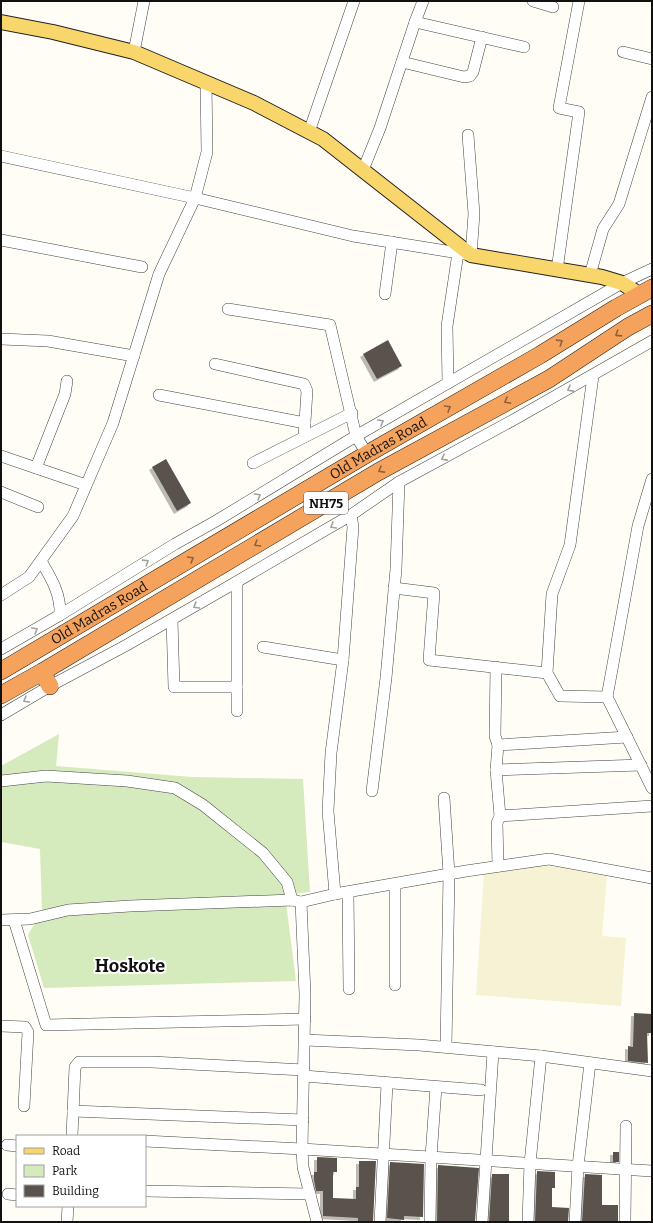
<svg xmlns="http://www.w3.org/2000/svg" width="653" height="1223" font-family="Bitter,serif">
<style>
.farmland{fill:#f6f3d4}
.green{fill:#d5ebbd}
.building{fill:#5a524d;filter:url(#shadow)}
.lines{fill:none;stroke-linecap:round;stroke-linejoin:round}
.minor-casing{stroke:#444;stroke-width:12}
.major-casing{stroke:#222;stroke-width:16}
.highway-casing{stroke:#222;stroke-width:18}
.minor{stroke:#fff;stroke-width:11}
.major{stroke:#f9d66b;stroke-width:14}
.highway{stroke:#f5a25d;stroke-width:17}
.oneway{stroke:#8e613b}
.oneway2{stroke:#a0a0a0}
.labels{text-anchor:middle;stroke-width:4;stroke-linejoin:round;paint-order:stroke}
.shield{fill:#fff;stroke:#585858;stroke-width:1}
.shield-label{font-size:13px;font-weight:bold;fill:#111}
.street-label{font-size:14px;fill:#111;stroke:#fff}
.district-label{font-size:18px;font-weight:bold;fill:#111;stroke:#fff}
</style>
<defs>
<filter id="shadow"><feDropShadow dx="-3" dy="3" stdDeviation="0" flood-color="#0004"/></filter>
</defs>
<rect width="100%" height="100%" fill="#fffdf5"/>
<polygon class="farmland" points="537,865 558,867 607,876 602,936 626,938 621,1006 476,995 484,873"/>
<polygon class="green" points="59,734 56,766 192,777 303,779 310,892 285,895 296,981 44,988 28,935 42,911 40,849 1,842 1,766"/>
<g class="building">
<polygon points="388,340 402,366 377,379 363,354"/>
<polygon points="166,459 191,503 177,511 152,467"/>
<polygon points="634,1013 652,1014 652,1033 647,1033 648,1063 628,1061 628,1046 633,1047"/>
<rect x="613" y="1152" width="6" height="10"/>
<polygon points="317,1157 337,1158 337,1172 333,1172 333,1198 356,1199 356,1187 359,1187 359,1161 376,1161 373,1222 358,1222 358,1218 323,1216 323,1191 316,1191 314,1180 314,1172 317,1172"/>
<polygon points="390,1162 424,1164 423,1217 404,1216 404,1220 387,1218"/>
<polygon points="438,1165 479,1168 475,1222 437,1222"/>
<polygon points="537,1171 555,1172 555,1188 552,1188 552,1207 569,1208 568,1222 535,1222"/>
<polygon points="492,1174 509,1174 509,1222 489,1222"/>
<polygon points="585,1174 602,1175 602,1205 618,1205 618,1222 582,1222"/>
</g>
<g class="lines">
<g class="minor-casing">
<g id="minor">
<polyline points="533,1 553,7"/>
<polyline points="415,22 524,47"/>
<polyline points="134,52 144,1"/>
<polyline points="623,52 652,59"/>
<polyline points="402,62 464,77 470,76 473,72 482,37"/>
<polyline points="309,132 354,1"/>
<polyline points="1,156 195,198 353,236 471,255 474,214 468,135"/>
<polyline points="363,170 380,128 415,22 423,1"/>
<polyline points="1,240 142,267"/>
<polyline points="557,270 579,112 559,108 579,1"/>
<polyline points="590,275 603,229 619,204 652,97"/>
<polyline points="385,294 392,242"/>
<polyline points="228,309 330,325 356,436 367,454"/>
<polyline points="1,339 48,341 134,356"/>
<polyline points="215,364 304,384 307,391 304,437"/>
<polyline points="593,376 570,545 552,594 547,673 560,696 607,697"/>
<polyline points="448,383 447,326 458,253"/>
<polyline points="159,395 305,423"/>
<polyline points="1,456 86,485"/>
<polyline points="253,463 352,413"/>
<polyline points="36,468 65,394 67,381"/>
<polyline points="652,479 638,526 607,697 652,788"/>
<polyline points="1,492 38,507"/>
<polyline points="351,515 353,527 343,660 331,753 328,811 335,894 466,871 549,859 652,878"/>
<path d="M41,561C51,578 61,594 60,615"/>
<polyline points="237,582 237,711"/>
<polyline points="394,588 434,593 429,660 547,673"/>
<polyline points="1,595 29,577 73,516 113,423 159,274 195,198 207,152 206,82"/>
<polyline points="172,620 174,687 237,687"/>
<polyline points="263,647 343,660"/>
<polyline points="1,649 60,615 175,544 216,521 356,436 622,283 652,269"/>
<polyline points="496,667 495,736 498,745 496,770 500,816 497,823 498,866"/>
<polyline points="1,715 50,686 125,646 226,588 351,515 399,482 515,419 652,341"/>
<polyline points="498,745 627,737"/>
<polyline points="496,770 641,765"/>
<polyline points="1,781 46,776 127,781 175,788 203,805 263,853 287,882 292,900"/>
<polyline points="372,791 386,678 396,569 399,482"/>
<polyline points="444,798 449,874 446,1047"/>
<polyline points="500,816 652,806"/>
<polyline points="395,884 395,985"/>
<polyline points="348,892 349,989"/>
<polyline points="301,902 305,994 302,1149 303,1167 317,1222"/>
<polyline points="1,920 30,919 68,910 130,906 292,900 301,902 335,894"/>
<polyline points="14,920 46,1025 305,1019"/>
<polyline points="1,1026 25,1027 28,1032 24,1106"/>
<polyline points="305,1040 419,1045 541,1056 652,1071"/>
<polyline points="304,1076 481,1090"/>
<polyline points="73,1111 303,1120"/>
<polyline points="72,1136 75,1067 79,1062 152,1062 304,1070"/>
<polyline points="145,1141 302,1149 652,1171"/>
<polyline points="7,1145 17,1146"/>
<polyline points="145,1191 310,1194"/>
<polyline points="8,1194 17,1195"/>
<polyline points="67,1222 68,1206"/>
<polyline points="380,1222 387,1084"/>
<polyline points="430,1222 431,1157 436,1087"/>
<polyline points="482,1222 493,1052"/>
<polyline points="528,1222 530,1163 541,1056"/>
<polyline points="575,1222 578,1166 590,1063"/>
<polyline points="625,1222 626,1126"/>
</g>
</g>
<g class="major-casing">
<polyline id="major" points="1,22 53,32 134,52 254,103 323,139 471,255 602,277 622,283 639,294"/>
</g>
<g class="highway-casing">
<g id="highway">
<path id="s1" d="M1,671L367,454L540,355L616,308L652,288"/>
<polyline points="42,672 50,686"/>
<polyline points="1,695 42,672 378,472 549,379 628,327 652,314"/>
</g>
</g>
<use href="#minor" class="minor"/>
<use href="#major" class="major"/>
<use href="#highway" class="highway"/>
</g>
<defs><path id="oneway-chevron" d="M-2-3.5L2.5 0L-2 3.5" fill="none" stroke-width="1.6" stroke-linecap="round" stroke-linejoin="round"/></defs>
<g class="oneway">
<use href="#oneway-chevron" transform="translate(618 334) rotate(147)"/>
<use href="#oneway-chevron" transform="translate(560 342) rotate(-32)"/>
<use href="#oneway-chevron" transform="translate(507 401) rotate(151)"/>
<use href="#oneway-chevron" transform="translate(448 408) rotate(-30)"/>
<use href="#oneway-chevron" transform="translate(381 470) rotate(151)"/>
<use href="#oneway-chevron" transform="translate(257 544) rotate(149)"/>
<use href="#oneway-chevron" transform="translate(191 559) rotate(-31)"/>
</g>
<g class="oneway2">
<use href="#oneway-chevron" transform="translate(570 389) rotate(151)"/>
<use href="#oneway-chevron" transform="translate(381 422) rotate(-30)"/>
<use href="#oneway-chevron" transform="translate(444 458) rotate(152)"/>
<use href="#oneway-chevron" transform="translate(258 496) rotate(-31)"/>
<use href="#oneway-chevron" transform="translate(333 526) rotate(150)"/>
<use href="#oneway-chevron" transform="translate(146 562) rotate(-32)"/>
<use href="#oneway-chevron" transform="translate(196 606) rotate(150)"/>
<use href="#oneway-chevron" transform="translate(35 630) rotate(-30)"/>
<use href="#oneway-chevron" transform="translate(26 700) rotate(150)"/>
</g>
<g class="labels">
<rect class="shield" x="304" y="492" width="44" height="22" rx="3"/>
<g class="shield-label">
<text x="326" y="508">NH75</text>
</g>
<g class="street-label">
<text dy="5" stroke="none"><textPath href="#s1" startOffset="438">Old Madras Road</textPath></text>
<text dy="5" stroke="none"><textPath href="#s1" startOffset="114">Old Madras Road</textPath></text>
</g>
<g class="district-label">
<text x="130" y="972">Hoskote</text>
</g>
</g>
<rect width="653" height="1223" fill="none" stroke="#111111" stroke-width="4"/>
<rect x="16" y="1135" width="130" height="72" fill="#ffffff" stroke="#a0a0a0"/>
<rect x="24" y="1148" width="20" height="6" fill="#f9d66b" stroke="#a0a0a0"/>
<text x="52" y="1155" font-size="12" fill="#111111">Road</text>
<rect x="24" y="1165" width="20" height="12" fill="#d5ebbd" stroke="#a0a0a0"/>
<text x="52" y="1175" font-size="12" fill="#111111">Park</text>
<rect x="24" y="1185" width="20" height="12" fill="#5a524d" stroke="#a0a0a0"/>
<text x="52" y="1195" font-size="12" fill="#111111">Building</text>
</svg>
